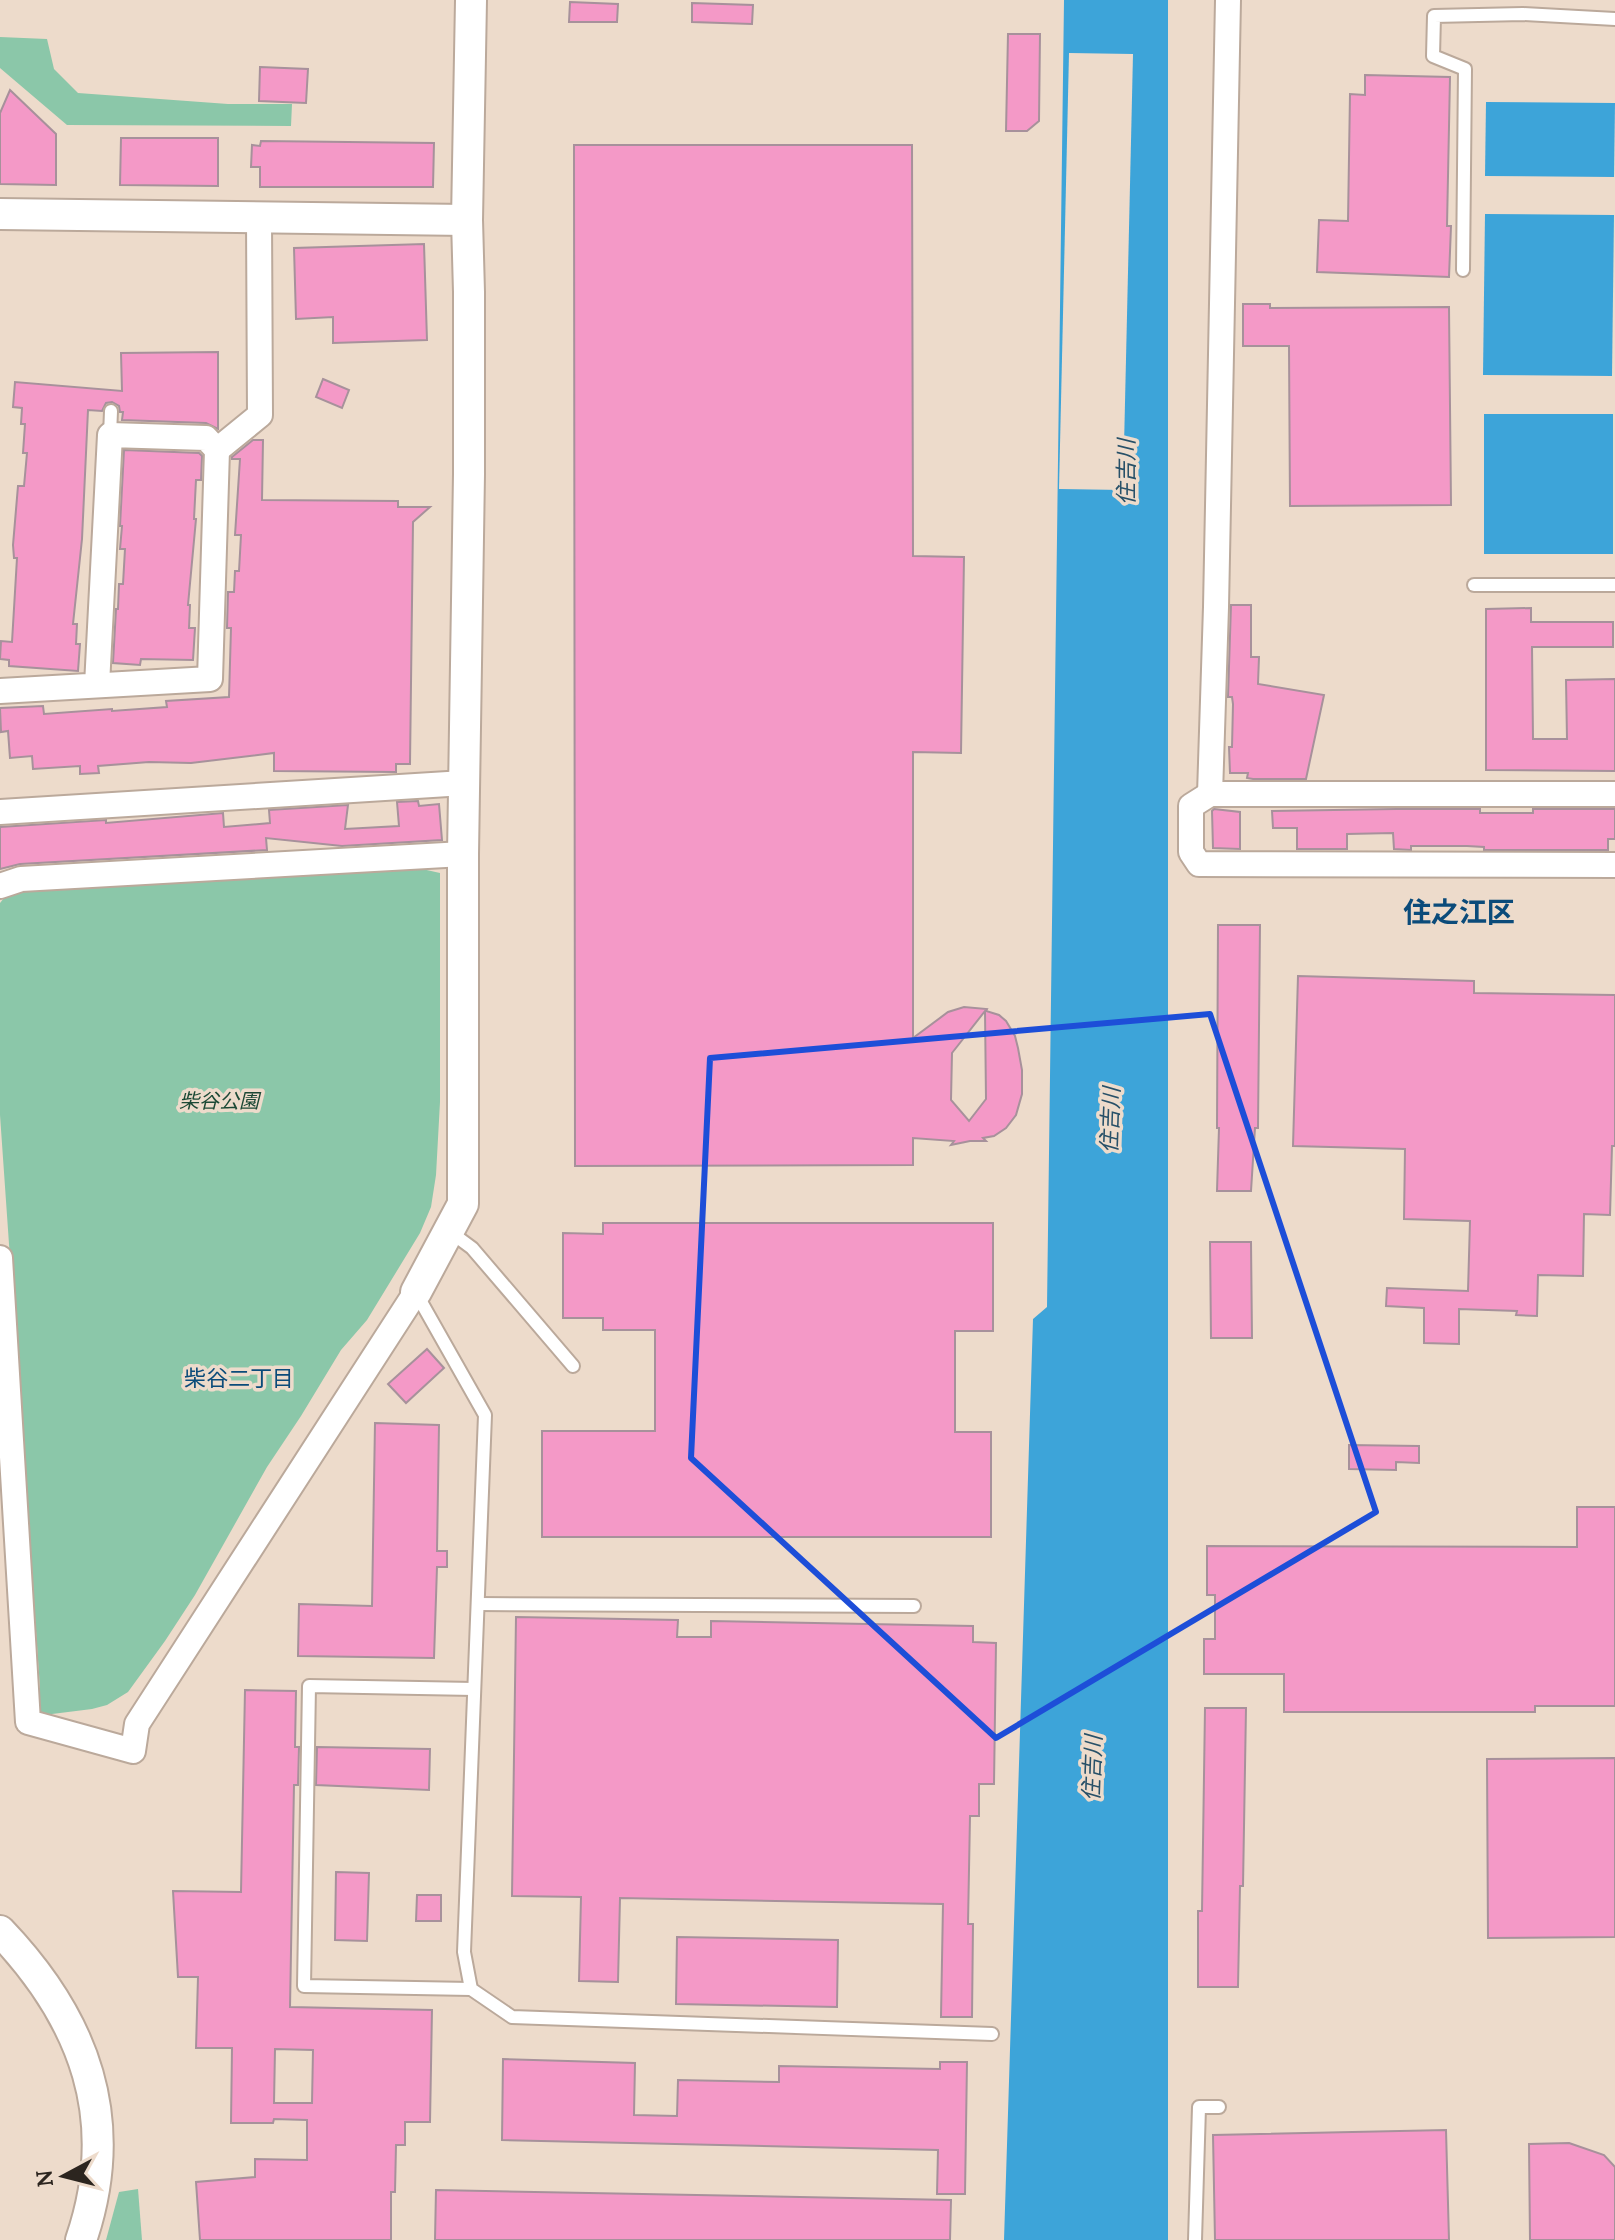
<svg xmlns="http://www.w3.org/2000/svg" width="1615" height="2240" font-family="Lora,'Noto Sans JP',serif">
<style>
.green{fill:#8bc7a9}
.water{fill:#3da4d9}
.pier{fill:#eddbcb}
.building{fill:#f499c7;stroke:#a7919b;stroke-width:2;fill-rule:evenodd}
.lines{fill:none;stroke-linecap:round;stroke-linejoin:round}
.service-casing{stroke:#bba99b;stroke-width:16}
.minor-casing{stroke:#bba99b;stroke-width:28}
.tertiary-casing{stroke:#bba99b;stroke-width:34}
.service{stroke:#fff;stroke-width:12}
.minor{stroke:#fff;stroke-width:24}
.tertiary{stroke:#fff;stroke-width:30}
.marked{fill:none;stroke:#1d4ed8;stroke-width:6;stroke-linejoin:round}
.labels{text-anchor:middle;stroke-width:7;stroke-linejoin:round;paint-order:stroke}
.park-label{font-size:20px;font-style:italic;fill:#1c4936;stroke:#eddbcb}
.water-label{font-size:22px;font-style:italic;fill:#275068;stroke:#eddbcb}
.neighbourhood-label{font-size:22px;fill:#0b4b7a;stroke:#eddbcb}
.district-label{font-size:28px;font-weight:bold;fill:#0b4b7a;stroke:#eddbcb}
</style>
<rect width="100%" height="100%" fill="#eddbcb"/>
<g class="green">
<polygon points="0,37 47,39 54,69 78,93 228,104 292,104 291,126 67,125 0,68"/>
<polygon points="388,869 422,869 440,873 440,1102 436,1175 431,1207 420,1233 367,1320 341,1350 301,1416 267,1467 195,1595 165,1641 128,1692 107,1705 92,1709 36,1716 40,1688 0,1115 0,903 9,892 44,886"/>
<polygon points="138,2189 142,2240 106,2240 119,2192"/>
</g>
<g class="water">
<polygon points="1064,0 1168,0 1168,2240 1004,2240 1033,1319 1047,1307"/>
<polygon points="1486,102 1615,103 1614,177 1485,176"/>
<polygon points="1485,214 1614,215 1612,376 1483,375"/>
<rect x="1484" y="414" width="129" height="140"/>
</g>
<polygon class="pier" points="1069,53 1133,54 1123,490 1059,489"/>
<g class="building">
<polygon points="570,2 618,4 617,22 569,22"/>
<polygon points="692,3 753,5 752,24 692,22"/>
<polygon points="1008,34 1040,34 1039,121 1027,131 1006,131"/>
<polygon points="260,67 308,69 306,103 259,101"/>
<polygon points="1365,75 1450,77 1447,226 1451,226 1449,277 1317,272 1319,220 1348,221 1350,94 1365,95"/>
<polygon points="10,90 56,134 56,185 0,184 0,113"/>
<polygon points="121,138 218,138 218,186 120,185"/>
<polygon points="261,141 434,143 433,187 260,187 260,167 251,167 252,145 260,146"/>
<path d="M574,145H912L913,556L964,557L961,753L913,752V1038L948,1012L964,1007L987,1009L986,1011L999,1015L1006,1021L1015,1036L1018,1048L1022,1070V1094L1016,1115L1006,1128L994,1136L983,1138L986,1141H970L951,1145L954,1141L913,1138V1165L575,1166ZM985,1011L986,1099L969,1121L951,1100L952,1053Z"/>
<polygon points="424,244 427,340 333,343 333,317 296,319 294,248"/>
<polygon points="1243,304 1270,304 1270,308 1449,307 1451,505 1290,506 1289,346 1243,346"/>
<polygon points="218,352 218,429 206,423 122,420 123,412 120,412 119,406 112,402 106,403 102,411 88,410 82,539 73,624 77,624 76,644 80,644 78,671 9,666 9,660 0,659 1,641 12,642 17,558 14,558 13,545 18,486 24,486 27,453 23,453 25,424 21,424 22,408 13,407 15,382 122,391 121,353"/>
<polygon points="323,379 349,390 342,408 316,397"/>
<polygon points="253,440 263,440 262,500 398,501 398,507 430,507 413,522 410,764 396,764 396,772 274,771 274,753 191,763 149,762 98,766 99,773 80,774 80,766 33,769 32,756 10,758 8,731 1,732 0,708 43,706 44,714 112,709 112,711 167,707 166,701 229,697 231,628 227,628 228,592 234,592 235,571 239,571 241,535 235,535 240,459 232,459 232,457"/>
<polygon points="124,450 199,453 202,456 201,480 196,480 194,519 196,519 188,605 190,605 189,628 195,628 193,660 141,659 140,665 113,663 116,609 118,609 119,584 123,584 125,549 120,549 122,526 120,526"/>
<polygon points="1231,605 1251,605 1251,657 1259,657 1258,684 1324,695 1306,779 1253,779 1247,778 1248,773 1230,773 1229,747 1232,747 1233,704 1232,697 1228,697"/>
<polygon points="1531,608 1531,622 1613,622 1613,647 1532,647 1533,739 1567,739 1566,680 1615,679 1615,771 1486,770 1486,609"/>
<polygon points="418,801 419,806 439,804 442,840 342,846 266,838 267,850 20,864 0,869 0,827 106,820 106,823 223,813 224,827 270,823 269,810 348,805 345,829 399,826 397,802"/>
<polygon points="1214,809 1240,812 1240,849 1213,848 1212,811"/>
<polygon points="1396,809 1480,809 1480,813 1533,813 1533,809 1615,809 1615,839 1608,839 1608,850 1484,850 1484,847 1467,846 1411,846 1411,850 1394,849 1393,833 1347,834 1347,849 1297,849 1297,828 1273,828 1272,811"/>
<polygon points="1218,925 1260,925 1258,1128 1255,1128 1251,1191 1217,1191 1219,1128 1217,1128"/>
<polygon points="1298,976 1474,981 1474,993 1615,995 1615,1146 1612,1146 1610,1215 1584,1214 1583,1276 1538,1275 1537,1316 1516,1315 1517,1311 1459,1309 1459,1344 1424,1343 1424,1308 1386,1306 1387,1288 1468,1291 1470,1221 1404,1219 1405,1149 1293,1146"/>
<polygon points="603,1223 993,1223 993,1331 955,1331 955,1432 991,1432 991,1537 542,1537 542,1431 655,1431 655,1330 603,1330 603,1318 563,1318 563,1233 603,1234"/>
<polygon points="1210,1242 1251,1242 1252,1338 1211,1338"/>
<polygon points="427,1349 444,1368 406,1403 388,1384"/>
<polygon points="375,1423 439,1425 437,1551 447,1551 447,1567 437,1567 434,1658 298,1656 299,1604 372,1606"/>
<polygon points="1349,1445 1419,1446 1419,1463 1396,1462 1396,1470 1349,1469"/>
<polygon points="1577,1507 1615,1507 1615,1706 1535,1706 1535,1712 1284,1712 1284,1674 1204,1674 1204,1639 1215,1639 1215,1595 1207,1595 1207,1546 1577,1547"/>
<polygon points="516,1617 678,1620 677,1637 711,1637 711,1621 973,1626 973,1642 996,1643 994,1784 979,1784 979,1816 970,1816 968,1924 973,1924 972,2017 941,2017 943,1904 620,1898 618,1982 579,1981 581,1897 512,1896"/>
<path d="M245,1690L296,1691L295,1747H299L298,1785H294L290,2007L432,2010L430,2122H405V2145H396L395,2192H391V2240H200L196,2182L255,2177V2159L307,2160V2120L274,2119L273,2123H231L232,2048H196L198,1977H178L173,1891L241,1892ZM275,2049L313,2050L312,2103H274Z"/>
<polygon points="1205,1708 1246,1708 1243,1886 1240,1886 1238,1987 1198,1987 1198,1911 1202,1911"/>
<polygon points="317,1747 430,1749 429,1790 316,1785"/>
<polygon points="1615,1758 1615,1937 1488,1938 1487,1759"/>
<polygon points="336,1872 369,1873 367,1941 335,1940"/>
<polygon points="417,1895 441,1895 441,1921 416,1921"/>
<polygon points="677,1937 838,1940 837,2007 676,2004"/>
<polygon points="503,2059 635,2063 634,2115 677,2116 678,2080 779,2082 779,2066 940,2069 940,2062 967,2062 965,2194 937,2194 938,2150 502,2140"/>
<polygon points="1446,2130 1449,2240 1215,2240 1213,2135"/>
<polygon points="1569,2143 1604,2155 1615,2167 1615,2240 1530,2240 1529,2144"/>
<polygon points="436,2190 951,2200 950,2240 435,2240"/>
</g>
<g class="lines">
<g class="service-casing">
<g id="service">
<polyline points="1463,270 1465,69 1433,56 1434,16 1523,14 1615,19"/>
<polyline points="110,435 111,411"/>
<polyline points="1474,585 1615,585"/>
<polyline points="449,1231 472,1248 573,1366"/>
<polyline points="416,1293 485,1415 464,1952 471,1989 512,2017 992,2034"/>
<polyline points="478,1604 914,1606"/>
<polyline points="471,1989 304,1986 309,1686 474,1689"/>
<polyline points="1195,2240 1199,2107 1219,2107"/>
</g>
</g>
<g class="minor-casing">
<g id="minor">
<polyline points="217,450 260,415 259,218"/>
<polyline points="0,691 210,679 217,450 206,438 110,435 97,685"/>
<polyline points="1210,794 1216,607 1228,0"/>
<polyline points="1615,794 1210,794 1191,806 1191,852 1199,864 1615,865"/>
<polyline points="0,812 464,783"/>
<polyline points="0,886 21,879 463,854"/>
<polyline points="0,1258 28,1722 133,1751 137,1724 416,1292"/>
</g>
</g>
<g class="tertiary-casing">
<g id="tertiary">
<polyline points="0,214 467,220"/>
<polyline points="416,1292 463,1204 463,854 469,474 469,292 467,220 471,0"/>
<path d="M0,1931C85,2020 122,2120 81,2240"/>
</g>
</g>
<use href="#service" class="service"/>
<use href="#minor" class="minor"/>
<use href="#tertiary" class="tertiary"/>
</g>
<path class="marked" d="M1210,1014L1376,1512L996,1738L691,1458L710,1058Z"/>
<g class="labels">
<g class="park-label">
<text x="219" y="1108">柴谷公園</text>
</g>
<g class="water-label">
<text transform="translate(1126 472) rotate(-90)" y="8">住吉川</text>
<text transform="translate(1110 1120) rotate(-88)" y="8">住吉川</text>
<text transform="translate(1092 1768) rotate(-88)" y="8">住吉川</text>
</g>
<g class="neighbourhood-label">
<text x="239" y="1386">柴谷二丁目</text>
</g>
<g class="district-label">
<text x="1459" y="922">住之江区</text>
</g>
</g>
<g transform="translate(64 2176) rotate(263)" stroke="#eddbcb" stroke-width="6" paint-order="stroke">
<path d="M0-6L14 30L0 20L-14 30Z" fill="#2c251f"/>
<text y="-12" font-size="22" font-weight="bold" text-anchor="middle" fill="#2c251f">N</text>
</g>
</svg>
